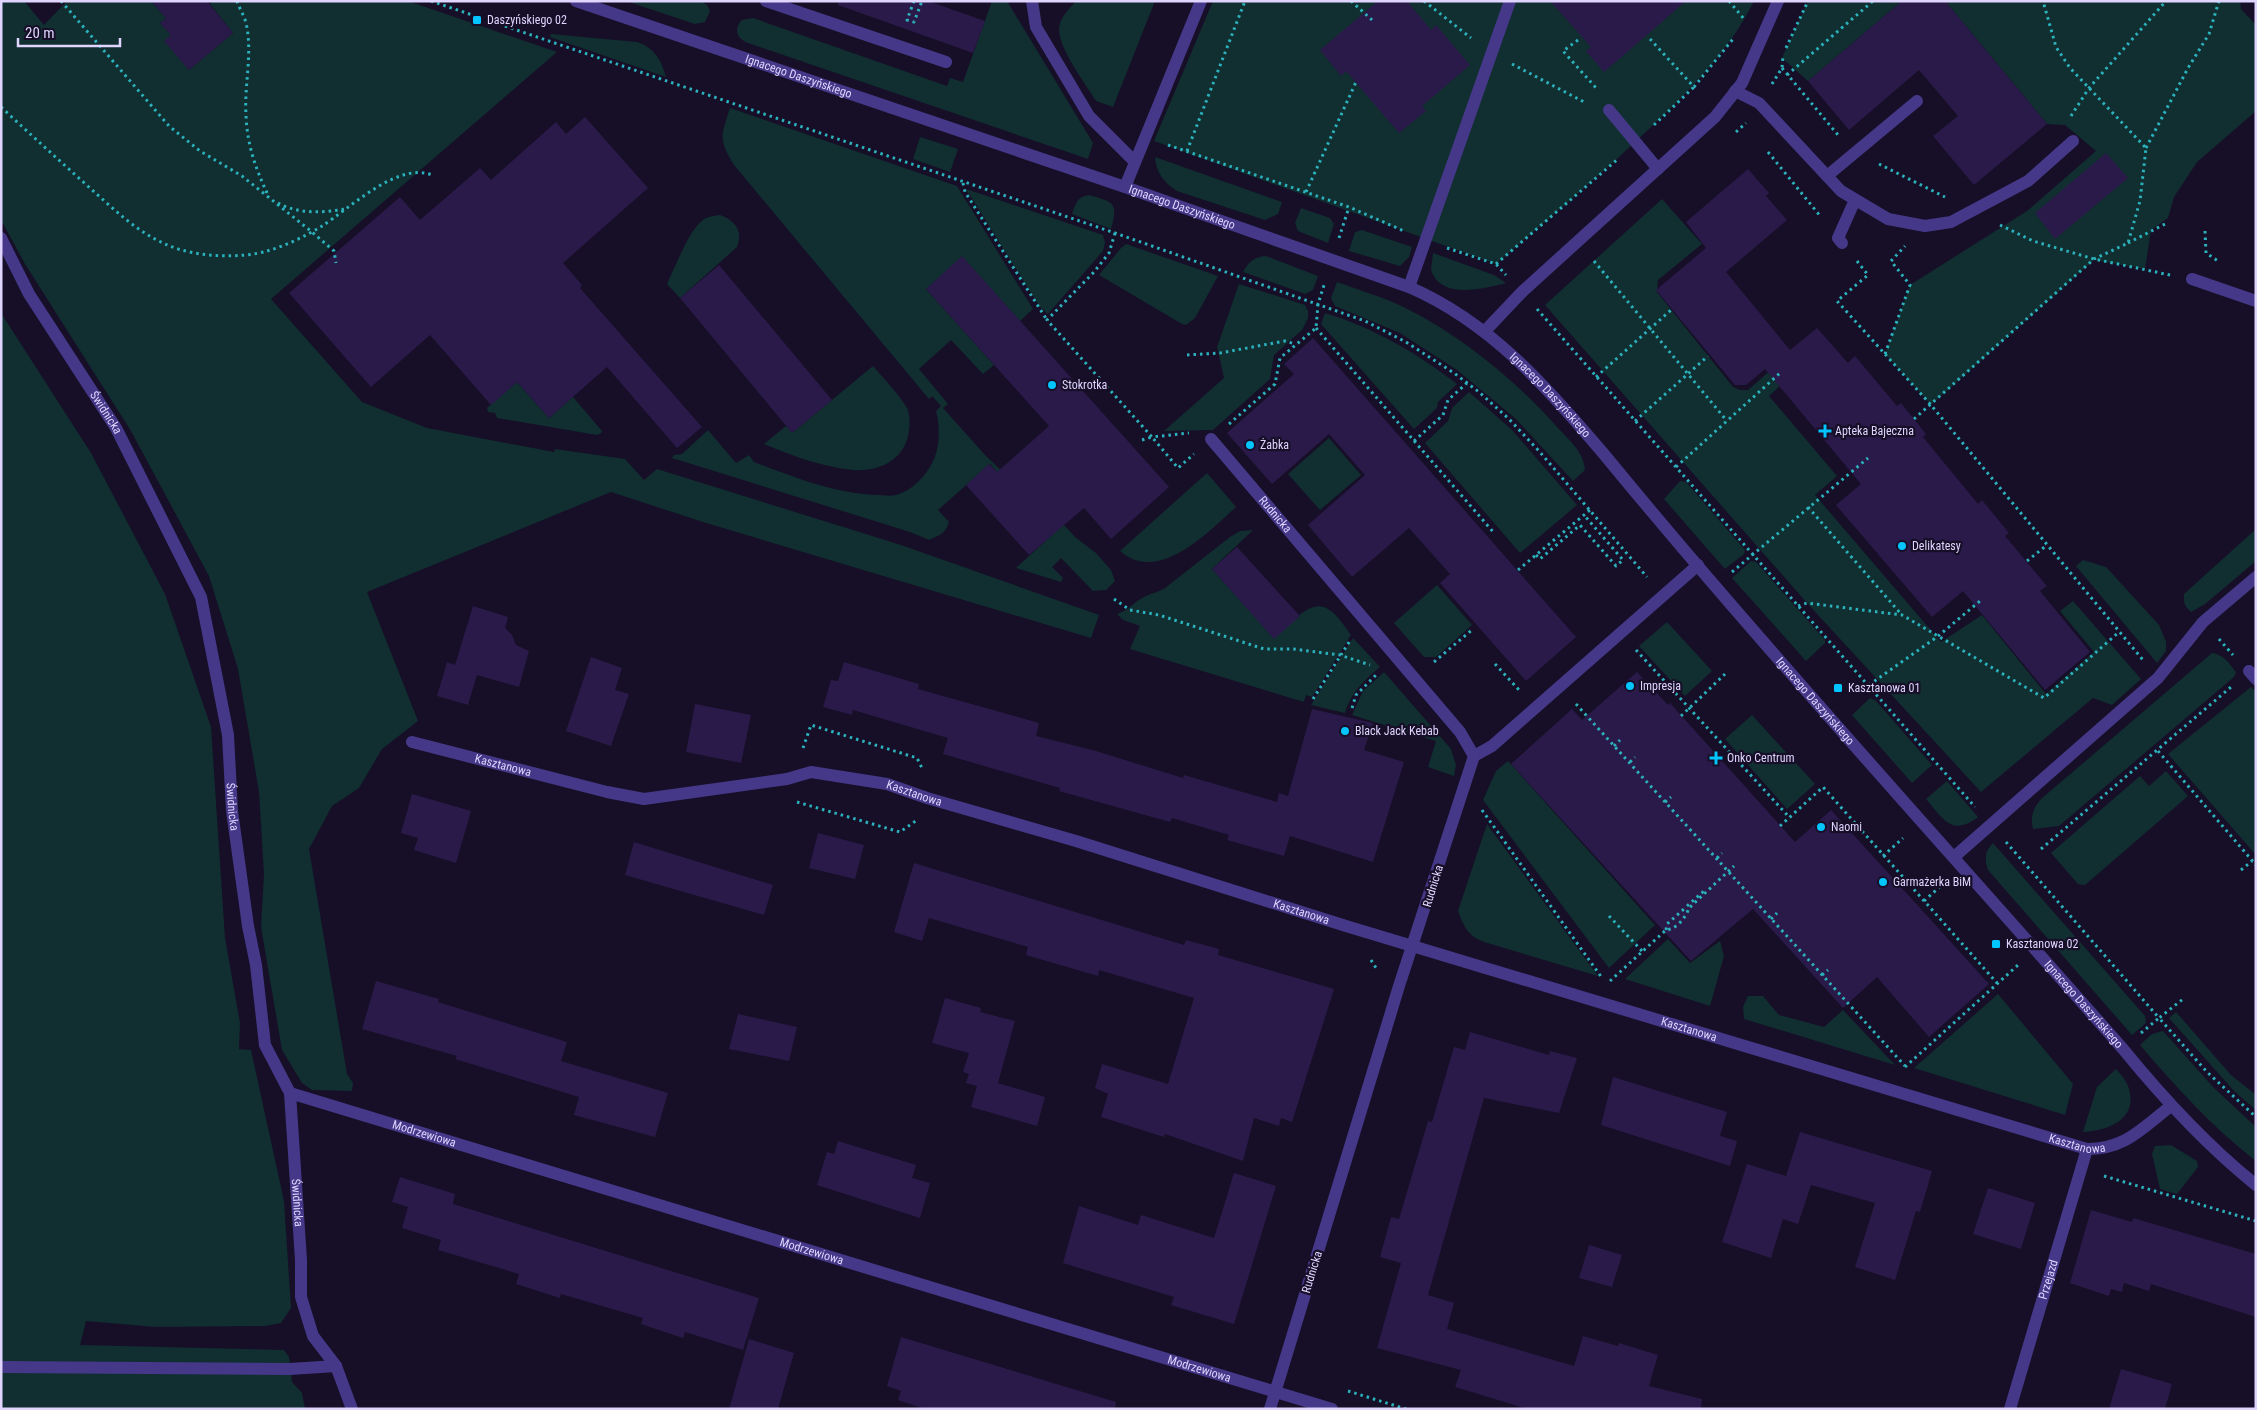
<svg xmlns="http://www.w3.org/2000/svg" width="2257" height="1410" font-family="'Roboto Condensed',sans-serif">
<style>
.green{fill:#112e31}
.building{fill:#2a1a49}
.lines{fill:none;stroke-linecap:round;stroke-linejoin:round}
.path{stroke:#2bb2bc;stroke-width:3;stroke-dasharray:2.5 4;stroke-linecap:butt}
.service{stroke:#453888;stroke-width:12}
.minor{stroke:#453888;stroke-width:12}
.poi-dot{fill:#01c5ff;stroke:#160f27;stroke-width:2}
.labels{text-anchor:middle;stroke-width:4.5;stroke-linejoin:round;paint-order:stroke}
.poi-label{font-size:12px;fill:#dfd5ff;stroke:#160f27;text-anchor:start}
.street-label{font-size:12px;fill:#dfd5ff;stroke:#160f27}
</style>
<rect width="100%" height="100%" fill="#160f27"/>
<g class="green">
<polygon points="1,1 24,1 44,25 67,1 151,1 166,18 160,23 171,35 165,41 189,70 233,33 210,4 213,1 408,1 557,52 271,299 362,402 427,428 554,452 555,449 625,459 644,480 657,469 901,545 1099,615 1091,638 703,522 611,492 367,592 418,721 382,749 359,788 332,806 309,849 347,1074 353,1083 352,1091 312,1090 302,1083 282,1050 261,927 264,874 259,792 238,669 209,576 131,431 25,264 1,220"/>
<polygon points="626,1 701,1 707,5 710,11 705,22 695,24"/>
<path d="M992,1H1007L1093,143L1088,159L748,43C737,39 733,29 742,20L753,18L947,86L950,78L963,82Z"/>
<path d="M1076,1H1155L1113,107L1096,101C1085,83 1058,48 1059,28C1060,17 1069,9 1076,1Z"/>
<path d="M1213,1H1754C1729,52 1689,91 1649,129C1600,176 1547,220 1496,264L1154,141Z"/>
<polygon points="1808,1 1902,1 1808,81 1782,58"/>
<polygon points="1945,1 2240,1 2241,9 2256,25 2256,111 2197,162 2174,197 2168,218 2151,230 2145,269 2094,260 1931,405 1885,354 1910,285 2027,211 2096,151 2065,125 2047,124"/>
<path d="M551,34L637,42C655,48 661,60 666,77L550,37Z"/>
<path d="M730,108L957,186L1033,309L1020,321L962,257L926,289L994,365L983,374L951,340L919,369L948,404L943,408L985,455L1007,476L1035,493L1075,537L1096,553L1111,570L1115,581L1106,590L1093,591L1061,558L1052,567L1063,578L1061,582L1016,568L1053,534L990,464L938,510L949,522C945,534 940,535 929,540L910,532L672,458L674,455L682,454L708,430L736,463L749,455L754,462C794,477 833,493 876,495C883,495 893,497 899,494C911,490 921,480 928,470C940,453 941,430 936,411L941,406L932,396L929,399L734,165C718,139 721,136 730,108Z"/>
<polygon points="920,137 958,149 950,172 913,159"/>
<path d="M1155,157L1282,202L1278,214L1265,220L1177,191C1164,183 1156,172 1155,157Z"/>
<polygon points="966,189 1103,235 1105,243 1103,251 1048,314 1040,307"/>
<path d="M1089,195C1113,202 1119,202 1111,229L1072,214C1076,203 1077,197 1089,195Z"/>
<polygon points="1662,199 1702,244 1658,280 1657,292 1733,387 1740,390 1748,390 1773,368 1786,380 1769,396 1837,476 1815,495 1941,642 1982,615 2046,694 2094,652 2060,611 2073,601 2141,679 2112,705 2093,698 1981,792 1807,603 1545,305"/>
<polygon points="1301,208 1330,218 1334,224 1328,243 1298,231 1295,223"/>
<path d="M720,215C736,221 743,231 737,247L680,298L667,284C674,269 690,229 702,221C707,216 714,216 720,215Z"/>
<polygon points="1362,230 1412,247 1409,257 1400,266 1349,251 1355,232"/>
<polygon points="1126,244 1218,276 1195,318 1186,325 1182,324 1099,275 1121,248"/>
<path d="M1433,253L1494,275L1506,283C1483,289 1441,300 1431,270Z"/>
<path d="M1266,256L1318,276L1313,290L1305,294L1243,272C1248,262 1254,257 1266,256Z"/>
<path d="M1337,282C1356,289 1376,295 1395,303C1454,330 1514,378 1557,427C1569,440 1584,452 1585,470L1573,481L1516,419L1457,370L1400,333L1335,306L1331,298Z"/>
<polygon points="1239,284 1305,305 1308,311 1308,318 1302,330 1274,355 1270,379 1213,430 1164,431 1224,378 1217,347"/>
<polygon points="1,313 91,453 165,594 211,727 225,938 240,1023 239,1049 251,1050 284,1201 291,1308 281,1323 265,1326 156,1327 86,1321 80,1345 284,1350 289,1357 292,1382 302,1393 305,1409 1,1409"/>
<path d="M1325,313C1374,328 1417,353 1457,384L1438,402L1437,408L1414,429L1321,324Z"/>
<path d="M873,366C884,379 898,393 907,408C910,414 910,424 909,431C905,459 881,472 853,470C822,467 793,456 764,444L786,426L792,433Z"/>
<polygon points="517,382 549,418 573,397 602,431 601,433 597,435 497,418 495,413 488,412 487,408"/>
<polygon points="1469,392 1512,430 1577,505 1520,553 1425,443 1448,421 1452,408"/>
<polygon points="1329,438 1361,475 1320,510 1288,474"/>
<path d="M1207,473L1236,507C1208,532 1159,585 1120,551Z"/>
<polygon points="1680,481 1686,482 1745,550 1744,554 1725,569 1664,499"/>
<path d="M2256,529V561L2205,604L2191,612C2185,607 2183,602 2184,594Z"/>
<path d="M1253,530L1212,569L1274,638C1288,628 1309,597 1328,609C1337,614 1345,627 1351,635L1312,697L1306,695L1304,702L1130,649L1140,626L1123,620L1117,614C1129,610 1135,601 1146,596C1152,593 1159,592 1165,588L1230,537L1240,531Z"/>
<polygon points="2083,560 2106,567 2159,625 2166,642 2166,651 2157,663 2076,566"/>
<polygon points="1751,561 1756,562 1825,640 1825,643 1806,661 1732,578"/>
<polygon points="1437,585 1472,625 1436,657 1424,657 1394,623"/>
<polygon points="1667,622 1712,671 1685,696 1639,646"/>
<path d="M1353,638L1380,667C1364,680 1350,694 1345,713L1311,705Z"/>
<path d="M2212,653C2223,654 2229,663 2236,672L2234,677L2059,826L2033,829C2030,817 2033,808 2041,799Z"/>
<polygon points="1384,672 1451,749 1456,765 1454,776 1428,767 1436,741 1352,715 1363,691"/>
<polygon points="2251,687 2256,692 2256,855 2168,754"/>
<polygon points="1870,698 1876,701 1932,765 1912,783 1852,715"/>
<polygon points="1752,715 1815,784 1787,809 1725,739"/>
<polygon points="1508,761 1655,925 1609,968 1483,800 1496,771"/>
<polygon points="2166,771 2188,796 2085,885 2078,884 2051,853 2140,776 2149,786"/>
<path d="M1947,781L1978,817C1952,837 1943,819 1926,799Z"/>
<path d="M1487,824L1598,976L1484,942C1468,936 1464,927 1458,911Z"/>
<path d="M1993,843L2145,1016L2146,1023L2132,1035L1988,870C1984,859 1985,851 1993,843Z"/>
<polygon points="1668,939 1690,963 1720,941 1724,956 1710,1006 1625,979"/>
<polygon points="1998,994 2073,1084 2065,1115 1914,1068"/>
<polygon points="1748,996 1763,996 1779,1015 1824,1027 1843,1010 1895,1065 1744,1019 1743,1007"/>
<polygon points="2176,1012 2231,1075 2256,1095 2256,1110 2235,1092 2169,1018"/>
<path d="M2163,1031L2214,1088L2256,1127V1161C2212,1127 2176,1087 2140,1045L2152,1034Z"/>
<path d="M2116,1069C2121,1075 2127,1081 2129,1089C2138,1119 2108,1131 2083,1132L2097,1087Z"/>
<polygon points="2171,1145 2197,1161 2198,1167 2177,1194 2160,1189 2152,1154 2155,1146"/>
</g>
<g class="building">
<polygon points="151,1 207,1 233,33 189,70 164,41 171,35 160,23 166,18"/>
<polygon points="838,1 928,1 985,21 973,53 838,5"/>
<polygon points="1378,1 1407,1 1431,30 1436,25 1470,65 1422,106 1426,111 1399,133 1346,71 1341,76 1320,50"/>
<polygon points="1550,1 1686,1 1604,72 1586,51 1591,47"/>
<polygon points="1902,1 1945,1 2047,124 1974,185 1933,136 1958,116 1919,70 1849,130 1808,81"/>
<polygon points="585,117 648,188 563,263 582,285 580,288 702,427 677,448 607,367 549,418 517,382 491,405 430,335 371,387 289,293 400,197 420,220 480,168 491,180 556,122 566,134"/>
<polygon points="2106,153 2128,178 2055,239 2035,213"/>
<polygon points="1748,169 1769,193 1766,196 1787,220 1726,272 1790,350 1817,328 1848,363 1855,356 1897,406 1901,403 1926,434 1923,437 1978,504 1982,500 2009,533 2005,536 2047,586 2040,591 2090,652 2045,690 1963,591 1932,617 1836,505 1861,484 1765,369 1746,385 1735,385 1656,290 1706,248 1686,222"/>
<polygon points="962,256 1169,487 1111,539 1084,508 1029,555 966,485 989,464 997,472 1049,426 926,289"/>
<polygon points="719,265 832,400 792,433 680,298"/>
<polygon points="1313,338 1576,637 1526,681 1440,583 1450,574 1409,528 1352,577 1308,525 1365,475 1329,434 1272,484 1227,433 1294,374 1284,364"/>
<polygon points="1237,547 1300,616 1274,639 1212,569"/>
<polygon points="473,606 508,617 505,628 512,635 516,645 529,651 519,687 477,675 468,705 437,696 447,662 455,665"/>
<polygon points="591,657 622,668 615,690 629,694 611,746 566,731"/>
<polygon points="844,662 919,684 918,689 1039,723 1036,736 1096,751 1183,778 1184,775 1277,802 1279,793 1288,796 1312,709 1373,723 1364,750 1404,762 1373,862 1290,836 1284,856 1227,840 1229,835 1172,818 1170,822 1059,791 1060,788 943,754 948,738 853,710 852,715 823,707 831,680 838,681"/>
<polygon points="1637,672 1668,705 1670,703 1795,842 1831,810 1989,984 1929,1037 1877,977 1843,1008 1753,909 1691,961 1511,764 1572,709 1582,720"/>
<polygon points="695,704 751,715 741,763 686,752"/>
<polygon points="412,794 471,811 456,863 414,850 418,838 401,833"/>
<polygon points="818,833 864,845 855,879 809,868"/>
<polygon points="634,842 773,885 764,915 625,875"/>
<polygon points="914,863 1184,945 1186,940 1219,949 1218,955 1334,989 1292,1122 1281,1118 1279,1126 1254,1118 1243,1161 1165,1134 1164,1137 1101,1117 1108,1094 1095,1088 1102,1064 1168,1084 1194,998 1099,970 1098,976 1026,955 1028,947 929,918 922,941 894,932"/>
<polygon points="376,981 439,999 438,1002 567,1042 561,1061 668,1093 655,1137 574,1115 579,1097 455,1059 457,1056 362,1029"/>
<polygon points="945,998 981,1008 980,1012 1015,1021 998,1083 1045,1097 1037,1126 971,1107 977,1086 966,1083 969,1074 963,1072 969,1053 932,1043"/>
<polygon points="738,1014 797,1027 789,1061 729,1049"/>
<polygon points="1470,1032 1549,1055 1550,1051 1577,1058 1559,1113 1484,1098 1428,1295 1454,1303 1447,1329 1574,1366 1583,1336 1618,1346 1619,1343 1658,1355 1649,1386 1702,1399 1701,1409 1528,1409 1455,1387 1461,1370 1377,1348 1401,1263 1380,1257 1391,1217 1399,1219 1428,1121 1432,1122 1454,1047 1465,1050"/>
<polygon points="1613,1077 1727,1112 1720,1136 1737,1141 1730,1166 1601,1125"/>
<polygon points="1800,1132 1932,1171 1920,1212 1916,1211 1895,1280 1855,1267 1875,1203 1811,1185 1798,1224 1783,1219 1771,1258 1722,1242 1747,1164 1786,1176"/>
<polygon points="838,1141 916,1165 912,1178 930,1183 920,1218 817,1185 827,1152 834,1154"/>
<polygon points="1234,1173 1276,1186 1234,1324 1171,1305 1174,1297 1063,1263 1079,1206 1138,1225 1141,1215 1214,1238"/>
<polygon points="400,1177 455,1194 453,1204 759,1298 743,1350 685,1332 683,1338 641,1324 643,1318 561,1294 560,1298 516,1284 519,1274 438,1250 441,1240 402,1228 408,1207 392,1202"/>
<polygon points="1988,1188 2035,1203 2021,1249 1973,1234"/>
<polygon points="2091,1210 2132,1222 2133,1218 2256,1254 2256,1317 2151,1284 2149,1291 2124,1283 2122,1292 2111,1289 2109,1296 2070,1283"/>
<polygon points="1589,1245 1622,1255 1612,1287 1579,1278"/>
<polygon points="901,1337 1116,1402 1115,1409 925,1409 898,1400 901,1391 887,1386"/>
<polygon points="749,1339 794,1353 778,1409 729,1409"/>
<polygon points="2121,1369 2172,1384 2165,1409 2109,1409"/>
</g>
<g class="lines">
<g class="path">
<polyline points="61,1 169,126 200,151 242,176 312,232 334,251 336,263"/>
<path d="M237,1C239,8 244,15 246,23C253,53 244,85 246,115C247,145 256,170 269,197"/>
<polyline points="431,1 1115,233 1365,321 1406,342 1454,373 1479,392 1509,419 1539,451 1647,577"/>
<polyline points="914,1 907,20 914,22 922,1"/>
<polyline points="1351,1 1372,20"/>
<polyline points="1424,1 1471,38"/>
<polyline points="1729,1 1744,19"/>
<polyline points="1650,39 1694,87 1733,39"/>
<polyline points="1578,40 1563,51 1597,89"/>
<polyline points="1786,48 1808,1"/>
<polyline points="1512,64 1586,103"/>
<polyline points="1782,68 1838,135"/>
<polyline points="1787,75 1873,1"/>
<polyline points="1772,84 1782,68 1783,56"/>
<path d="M1,107C31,135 61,162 91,189C115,210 139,234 170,246C196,257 240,259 267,251C285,246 306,236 322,226C349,209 400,159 434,176"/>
<polyline points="2071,116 2089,88 2166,1"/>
<polyline points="1654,125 1694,87"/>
<polyline points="1736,132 1746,123"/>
<polyline points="1168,145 1349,207 1404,231"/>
<polyline points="2146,148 2188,68 2209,34 2219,1"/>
<polyline points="1187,151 1245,1"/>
<polyline points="1768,152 1821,217"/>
<polyline points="1879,164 1945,197"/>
<polyline points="963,183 965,192 1047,320"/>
<polyline points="1306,192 1356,82"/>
<path d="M278,203C297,214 323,213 345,209"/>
<polyline points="2000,225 2033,241 2094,259 2170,275"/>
<polyline points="2205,231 2206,253 2218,261"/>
<polyline points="1115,233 1109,253 1094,272 1047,320 1152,437 1189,433"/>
<polyline points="1339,238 1349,207"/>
<polyline points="2128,243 2167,223"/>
<polyline points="1447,248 1496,264 1506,275"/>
<polyline points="1594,261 1727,421"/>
<polyline points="1857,261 1868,275 1837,301 1931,405 2143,660"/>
<polyline points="1496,264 1618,159"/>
<polyline points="1537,309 1975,807"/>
<polyline points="1316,328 1495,534"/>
<polyline points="1885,354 1910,285 1891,261 1905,246"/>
<polyline points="1187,355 1220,353 1285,341 1295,344"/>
<polyline points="1596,377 1671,310"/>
<polyline points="1914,419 2094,259 2128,243 2140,201 2146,148 2070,68 2056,47 2043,1"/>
<polyline points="1635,421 1708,356"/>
<polyline points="1229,424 1275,384 1280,358 1316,328 1318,304 1325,282"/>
<polyline points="1142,440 1152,437 1178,468 1194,454"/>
<polyline points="1414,441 1443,415 1448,400 1467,383"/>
<polyline points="1676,467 1780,373"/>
<polyline points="1808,507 1901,614"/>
<polyline points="1536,555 1540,559 1580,525 1616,566 1623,560 1584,515"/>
<polyline points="2027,561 2047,545"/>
<polyline points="1518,570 1590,510"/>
<polyline points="1732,572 1868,458"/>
<polyline points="1114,599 1130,610 1159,615 1264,649 1293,649 1340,655 1370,665"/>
<polyline points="1798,606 1807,603 1902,615 2044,698 2119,632"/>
<polyline points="2219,639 2233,655"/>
<polyline points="1636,650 1789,817"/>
<polyline points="1434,662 1473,629"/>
<polyline points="1495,664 1520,691"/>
<polyline points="1869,685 1937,637 1980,601"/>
<polyline points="1313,699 1351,639"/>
<polyline points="1576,704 1905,1066"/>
<polyline points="1352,708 1356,695 1378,673"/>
<polyline points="1681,716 1725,674"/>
<polyline points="1614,746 1620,740"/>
<polyline points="803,748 811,725 917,758 923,770"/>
<polyline points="2158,751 2256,865"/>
<polyline points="1630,762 1635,757"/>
<polyline points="797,802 900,832 917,820"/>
<polyline points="1665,802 1671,797"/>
<polyline points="1482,810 1602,978"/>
<polyline points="1780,826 1823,787 1997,983"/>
<polyline points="2006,842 2159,1018 2183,999"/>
<polyline points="2041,849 2231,687"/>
<polyline points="1883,856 1903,838"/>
<polyline points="1717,858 1722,853"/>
<polyline points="2241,870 2252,861"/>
<polyline points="1924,901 1944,883"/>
<polyline points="1687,906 1704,891"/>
<polyline points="1609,916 1642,951"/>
<polyline points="1771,919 1777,913"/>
<polyline points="1666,930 1667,924 1684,909"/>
<polyline points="1371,960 1378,971"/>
<polyline points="1822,975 1828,970"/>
<path d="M1610,981L1666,930C1677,929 1686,917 1689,908L1734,866"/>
<polyline points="2141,1033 2159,1018 2207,1072 2256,1117"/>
<polyline points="1905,1067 2018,965"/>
<polyline points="2104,1176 2256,1221"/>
<polyline points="1348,1391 1406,1409"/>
</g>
<g class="service">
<polyline points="766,1 946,62"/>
<polyline points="1735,91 1759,103 1841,191 1888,219 1925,226 1951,222 2028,181 2073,141"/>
<polyline points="1609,110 1658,169"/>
<polyline points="1827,176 1917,101"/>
<polyline points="1125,187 1201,1"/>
<polyline points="1842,243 1838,238 1855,200"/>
<polyline points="1409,287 1510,1"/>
<polyline points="1485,331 1523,291 1715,117 1742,83 1778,1"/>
<polyline points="2249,671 2256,679"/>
<polyline points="1474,756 1492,746 1698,565"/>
<polyline points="1954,857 2158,678 2203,622 2256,577"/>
<path id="s1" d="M290,1093L301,1260V1297L313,1336L336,1366L352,1409"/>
<polyline points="1,1367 290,1369 336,1366"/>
</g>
<g class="minor">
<path id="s2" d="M576,1L1125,187L1409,287C1490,322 1547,387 1603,453C1640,498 1677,542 1715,586C1849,742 1987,894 2123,1049C2163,1098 2206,1145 2256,1185"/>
<polyline points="1032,1 1036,27 1089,116 1135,162"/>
<path id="s3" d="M1,238L29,294L116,428L201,597L228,735L232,811L248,926L256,965L265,1045L290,1093L1332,1409"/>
<polyline points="2192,279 2256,301"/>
<path id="s4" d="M1211,439L1460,732L1474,756L1399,986L1270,1409"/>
<path id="s5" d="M412,742L607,792L644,799L787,779L811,772L887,784L927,798L1076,841L1346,926L2087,1149C2126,1149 2142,1128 2171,1106"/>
<path id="s6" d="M2010,1409L2087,1149"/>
</g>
</g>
<g class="poi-dot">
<rect x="472" y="15" width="10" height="10" rx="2.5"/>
<circle cx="1052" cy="385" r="5"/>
<path d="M1822.5 423.5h5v5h5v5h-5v5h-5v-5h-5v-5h5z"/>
<circle cx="1250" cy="445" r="5"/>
<circle cx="1902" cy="546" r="5"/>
<circle cx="1630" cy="686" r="5"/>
<rect x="1833" y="683" width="10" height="10" rx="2.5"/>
<circle cx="1345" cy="731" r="5"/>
<path d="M1713.5 750.5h5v5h5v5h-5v5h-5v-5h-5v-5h5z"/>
<circle cx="1821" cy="827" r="5"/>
<circle cx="1883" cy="882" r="5"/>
<rect x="1991" y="939" width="10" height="10" rx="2.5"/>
</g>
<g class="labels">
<g class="poi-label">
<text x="487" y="24">Daszyńskiego 02</text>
<text x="1062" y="389">Stokrotka</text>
<text x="1835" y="435">Apteka Bajeczna</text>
<text x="1260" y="449">Żabka</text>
<text x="1912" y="550">Delikatesy</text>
<text x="1640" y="690">Impresja</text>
<text x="1848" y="692">Kasztanowa 01</text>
<text x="1355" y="735">Black Jack Kebab</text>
<text x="1727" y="762">Onko Centrum</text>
<text x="1831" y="831">Naomi</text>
<text x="1893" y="886">Garmażerka BiM</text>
<text x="2006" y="948">Kasztanowa 02</text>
</g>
<g class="street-label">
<text dy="4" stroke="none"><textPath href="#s2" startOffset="235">Ignacego Daszyńskiego</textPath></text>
<text dy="4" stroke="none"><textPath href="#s2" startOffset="640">Ignacego Daszyńskiego</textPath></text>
<text dy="4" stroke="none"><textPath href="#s2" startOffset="1060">Ignacego Daszyńskiego</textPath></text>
<text dy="4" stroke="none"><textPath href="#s3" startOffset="204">Świdnicka</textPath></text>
<text dy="4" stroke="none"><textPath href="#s4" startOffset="99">Rudnicka</textPath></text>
<text dy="4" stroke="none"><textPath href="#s2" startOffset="1465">Ignacego Daszyńskiego</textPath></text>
<text dy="4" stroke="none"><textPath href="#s5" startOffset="94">Kasztanowa</textPath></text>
<text dy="4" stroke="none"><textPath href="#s5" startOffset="514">Kasztanowa</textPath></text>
<text dy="4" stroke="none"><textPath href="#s3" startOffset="624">Świdnicka</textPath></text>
<text transform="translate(1433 886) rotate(-73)" y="4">Rudnicka</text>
<text dy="4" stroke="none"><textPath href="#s5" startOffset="919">Kasztanowa</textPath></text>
<text dy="4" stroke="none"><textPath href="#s2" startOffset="1870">Ignacego Daszyńskiego</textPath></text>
<text dy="4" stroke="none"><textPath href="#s5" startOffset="1324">Kasztanowa</textPath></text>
<text dy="4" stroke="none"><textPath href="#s3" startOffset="1059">Modrzewiowa</textPath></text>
<text dy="4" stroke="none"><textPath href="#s5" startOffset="1729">Kasztanowa</textPath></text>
<text dy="4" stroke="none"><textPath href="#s1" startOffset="110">Świdnicka</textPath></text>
<text dy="4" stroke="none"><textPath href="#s3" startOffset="1464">Modrzewiowa</textPath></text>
<text transform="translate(1312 1272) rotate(-73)" y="4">Rudnicka</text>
<text dy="4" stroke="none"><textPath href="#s6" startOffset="135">Przejazd</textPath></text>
<text dy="4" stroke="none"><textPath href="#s3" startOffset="1869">Modrzewiowa</textPath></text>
</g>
</g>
<rect width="2257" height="1410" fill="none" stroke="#dfd5ff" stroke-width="5"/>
<path d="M18 38v8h102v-8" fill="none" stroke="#dfd5ff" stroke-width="2.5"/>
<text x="25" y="38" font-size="15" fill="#dfd5ff" stroke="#160f27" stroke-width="4" paint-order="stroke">20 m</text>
</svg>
